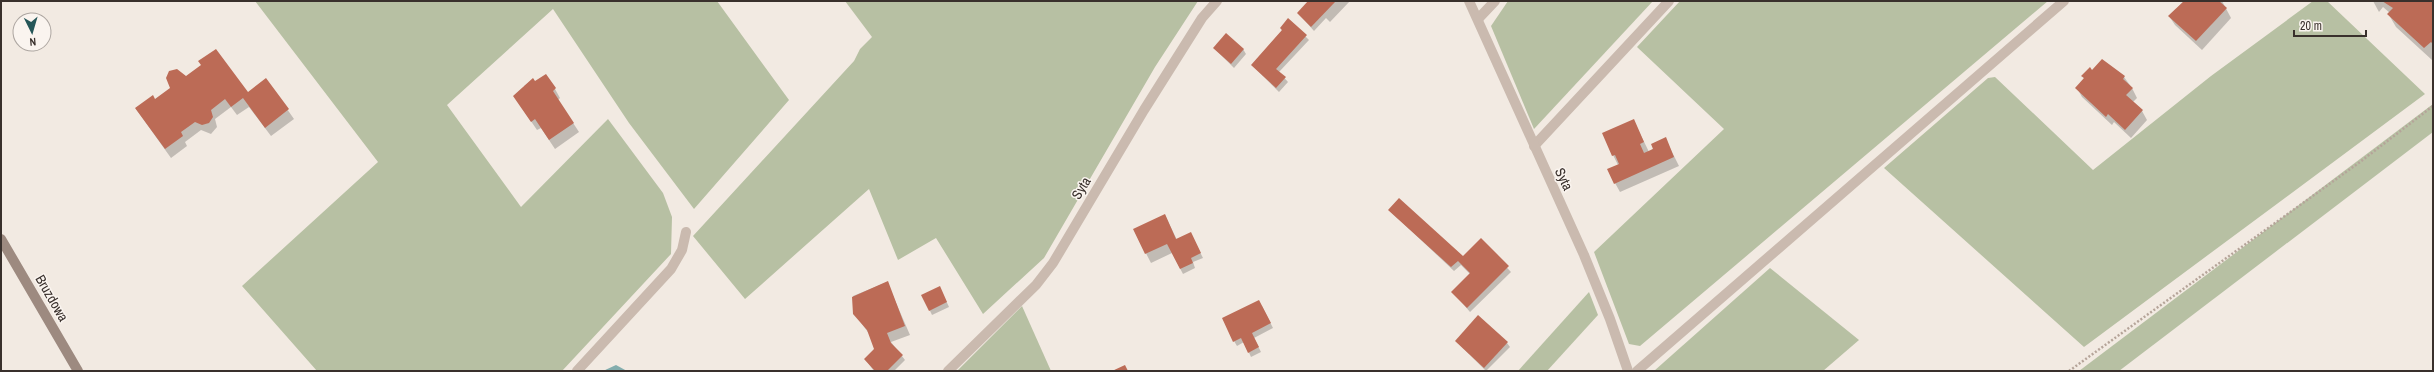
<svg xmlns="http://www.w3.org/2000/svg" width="2434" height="372" font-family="'Archivo Narrow',sans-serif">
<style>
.green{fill:#b7c0a3}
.water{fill:#83adad}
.shadow{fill:#0003}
.building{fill:#bc6b56}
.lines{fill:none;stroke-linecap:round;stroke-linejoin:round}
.path{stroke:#b5a499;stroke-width:2.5;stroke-dasharray:2 2;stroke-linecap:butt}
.lane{stroke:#cabaaf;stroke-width:10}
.street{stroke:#cabaaf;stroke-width:10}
.secondary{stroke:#9d8a80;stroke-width:10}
.labels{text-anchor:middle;stroke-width:3;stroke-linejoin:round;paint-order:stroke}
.street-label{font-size:14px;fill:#39302c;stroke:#faf4ef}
</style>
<rect width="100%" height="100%" fill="#f2eae2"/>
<g class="green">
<polygon points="255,1 717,1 789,100 694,209 629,123 553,9 447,105 521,207 608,119 663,193 672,217 671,254 562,371 317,371 242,286 378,162"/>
<polygon points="845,1 1198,1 1155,67 1044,258 983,314 936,238 898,260 869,189 745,299 693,236 854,61 860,49 872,37"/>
<polygon points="1508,1 1653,1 1534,129 1491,26"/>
<polygon points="1680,1 2048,1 1640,346 1629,344 1594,252 1724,129 1637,47"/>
<polygon points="2313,1 2327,1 2425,94 2084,347 1884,168 1988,78 1995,77 2093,170 2211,76"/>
<polygon points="2433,104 2433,132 2119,371 2079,371"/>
<polygon points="1770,268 1859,340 1823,371 1654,371"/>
<polygon points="1589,292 1598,315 1547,371 1518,371"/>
<polygon points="1022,306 1051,371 957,371"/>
</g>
<polygon class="water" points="616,365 627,371 603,371"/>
<g class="shadow">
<polygon points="1309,1 1350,1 1330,22 1326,18 1314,31 1298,13"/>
<polygon points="2184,1 2222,1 2231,18 2202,50 2175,25 2169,16"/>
<polygon points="2373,1 2433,1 2432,60 2396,27 2389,15 2390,13 2383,7 2379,12"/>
<polygon points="1288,19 1309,40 1279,72 1288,82 1279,92 1252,65 1282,31 1281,28"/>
<polygon points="1214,48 1243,49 1246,54 1234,68"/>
<polygon points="2092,71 2124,77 2132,88 2137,98 2133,102 2142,111 2147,120 2131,138 2114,122 2112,125 2082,97 2077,88 2084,79 2083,76"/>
<polygon points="186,77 248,93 266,79 294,119 271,136 249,107 237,115 231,107 215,119 217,127 211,134 201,130 185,142 187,146 171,158 136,109 155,100"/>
<polygon points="533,79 535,82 555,89 560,98 558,100 579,132 555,149 541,128 537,130 520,105 525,89 524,86"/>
<polygon points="1634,121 1649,152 1665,138 1679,166 1620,192 1615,183 1618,165 1613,155"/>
<polygon points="1389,210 1463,258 1481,240 1511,272 1470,312 1453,292 1470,274 1461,265 1454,271"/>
<polygon points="1165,215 1177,240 1193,238 1203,258 1193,262 1195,268 1183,274 1172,253 1151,263 1134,230"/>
<polygon points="887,282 910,335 891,342 905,360 894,371 874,371 865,359 875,349 870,335 854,313 853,296"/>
<polygon points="942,292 949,307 932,315 923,296"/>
<polygon points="1262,306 1273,328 1254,338 1261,352 1251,357 1244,342 1237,346 1234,341"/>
<polygon points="1456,341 1507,343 1510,347 1486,371"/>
</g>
<g class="building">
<polygon points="1308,1 1336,1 1311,27 1297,13"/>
<polygon points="2184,1 2219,1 2227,8 2196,41 2168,16"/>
<polygon points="2382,1 2433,1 2433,44 2431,42 2424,48 2387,14 2393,8"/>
<polygon points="1288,18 1307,35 1276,69 1286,77 1276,88 1251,65 1282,30 1280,28"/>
<polygon points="1226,33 1244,49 1231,64 1213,48"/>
<polygon points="216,49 248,92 266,78 289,109 265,128 243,98 231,107 225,99 211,110 213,117 209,123 202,125 195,122 181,132 183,136 165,149 135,108 153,95 155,99 170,88 166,78 169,71 177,69 186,76 201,65 198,61"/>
<polygon points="2102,59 2125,76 2123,79 2133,88 2126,95 2143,110 2125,130 2108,114 2106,117 2075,88 2084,78 2081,76 2090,67 2092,70"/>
<polygon points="546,74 556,88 553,91 574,123 549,140 535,119 531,122 513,96 533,78 535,81"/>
<polygon points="1634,119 1644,142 1640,144 1644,153 1653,149 1651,144 1666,137 1674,157 1614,184 1607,169 1619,164 1615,155 1612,156 1602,133"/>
<polygon points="1399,198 1463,256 1481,238 1509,266 1467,308 1451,292 1470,273 1458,261 1451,267 1388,210"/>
<polygon points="1165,214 1176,239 1191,232 1201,253 1191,258 1193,263 1180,269 1167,244 1145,254 1133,229"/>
<polygon points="888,281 905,326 887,333 891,343 903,355 887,371 875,371 864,359 874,349 867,330 853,314 852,297"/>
<polygon points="940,286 947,302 929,311 921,295"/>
<polygon points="1259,300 1271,323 1252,333 1259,347 1248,353 1241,338 1233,342 1222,318"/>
<polygon points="1478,315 1508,342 1484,368 1455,341"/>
<polygon points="1125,365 1128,371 1112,371"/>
</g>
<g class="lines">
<polyline class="path" points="2069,371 2360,162 2433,106"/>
<g class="lane">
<polyline points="1478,19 1495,1"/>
<polyline points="1534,146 1669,1"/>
<polyline points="577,371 671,269 682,250 686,232"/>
<polyline points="1637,371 2064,1"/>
</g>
<g class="street">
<polyline points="1469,1 1584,255 1610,319 1628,371"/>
<polyline points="948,371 1036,285 1053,263 1144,110 1202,18 1217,1"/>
</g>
<polyline class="secondary" points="1,239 78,371"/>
</g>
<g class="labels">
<g class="street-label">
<text transform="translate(1564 179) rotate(65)" y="5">Syta</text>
<text transform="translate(1081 188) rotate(-59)" y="5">Syta</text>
<text transform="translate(52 298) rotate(60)" y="5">Bruzdowa</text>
</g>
</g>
<rect width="2434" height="372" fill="none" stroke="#39302c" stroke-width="4"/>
<g transform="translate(32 32) rotate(175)"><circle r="19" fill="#faf4ef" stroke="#ada6a1"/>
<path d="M0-3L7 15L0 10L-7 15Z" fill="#255658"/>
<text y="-6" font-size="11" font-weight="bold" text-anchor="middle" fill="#39302c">N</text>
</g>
<path d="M2294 30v6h72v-6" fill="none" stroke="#39302c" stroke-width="2"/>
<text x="2300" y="30" font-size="12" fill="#39302c" stroke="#faf4ef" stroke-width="3" paint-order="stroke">20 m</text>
</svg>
